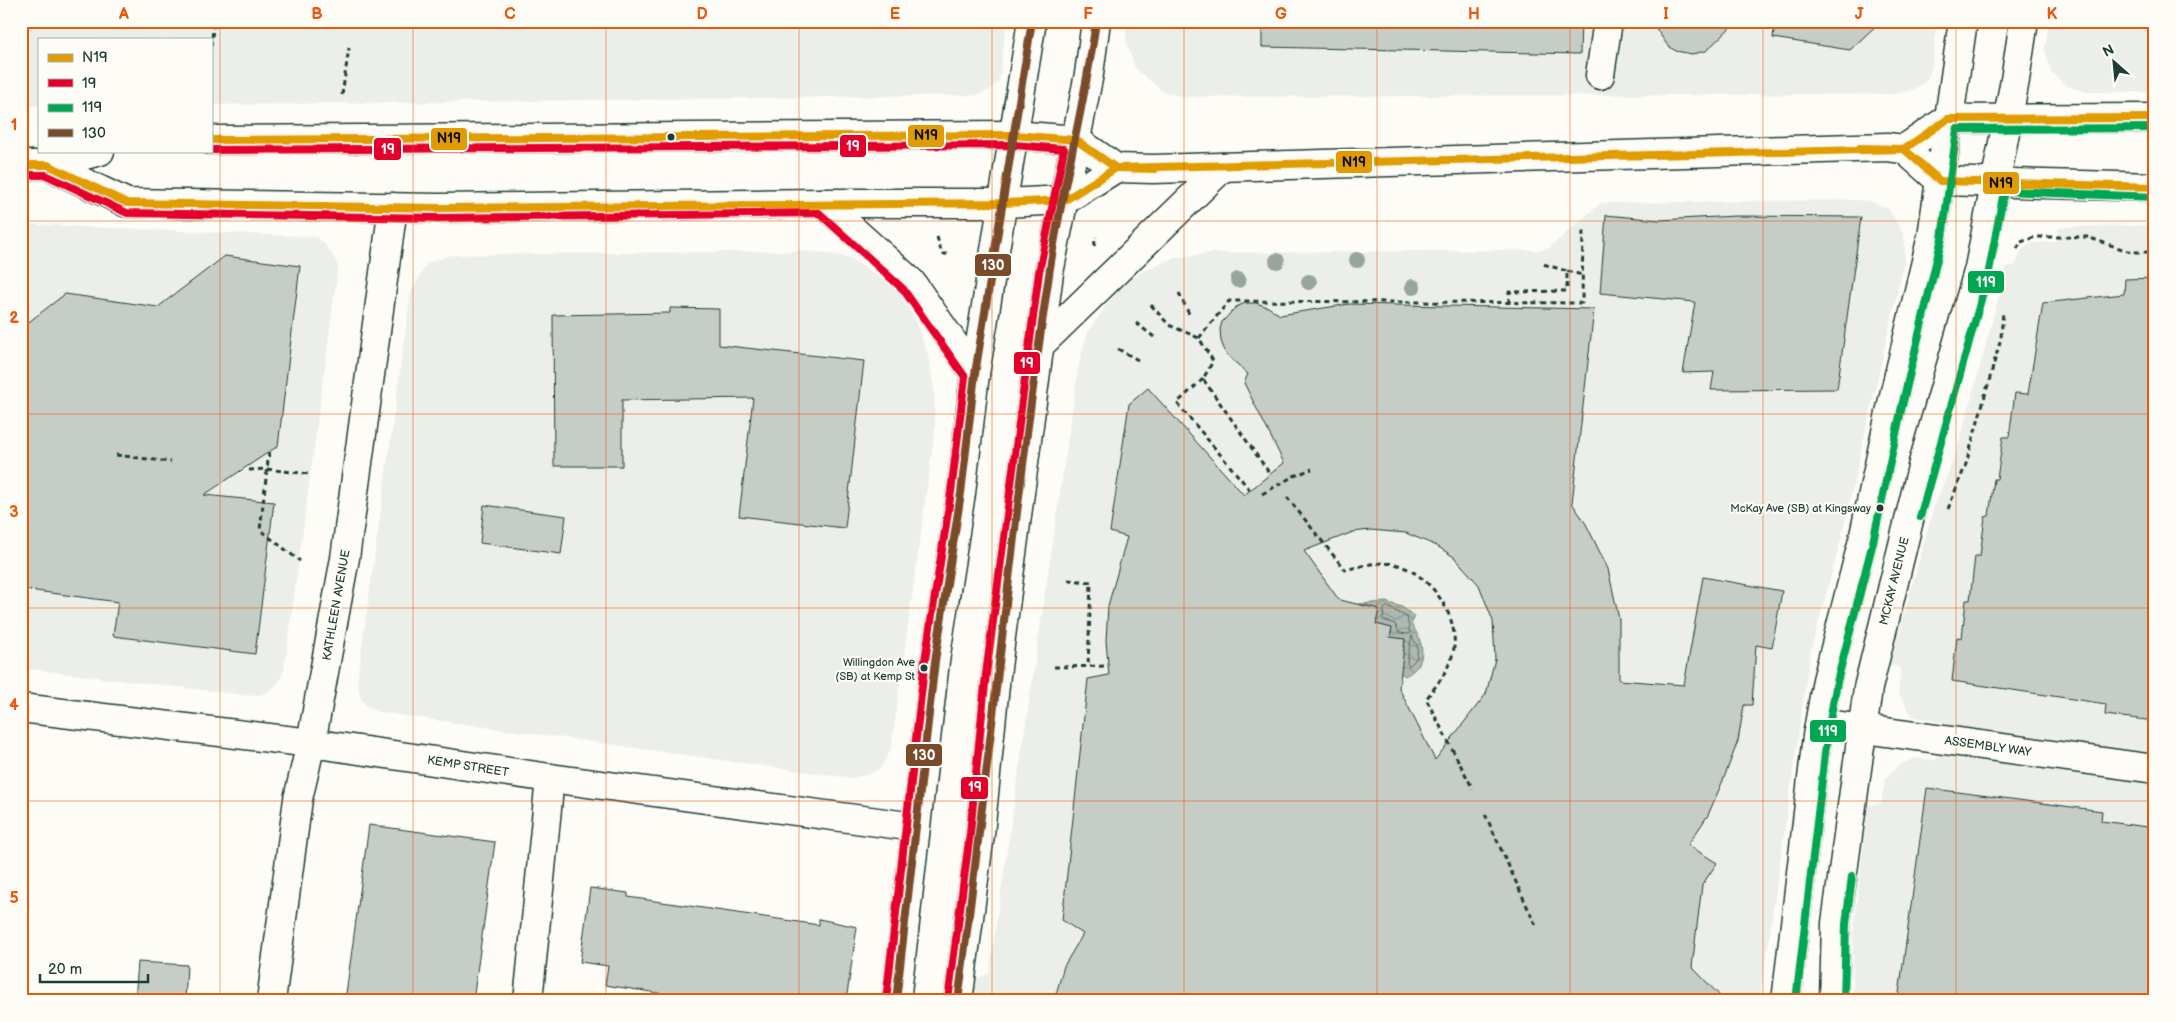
<svg xmlns="http://www.w3.org/2000/svg" width="2176" height="1022" font-family="'Balsamiq Sans',sans-serif">
<style>
.built{fill:#eceee9}
.water{fill:url(#water-waves);stroke:#75877f}
.lines{fill:none;stroke-linecap:round;stroke-linejoin:round}
.shore{stroke:#586e66;stroke-width:1}
.building{fill:#c6cdc7;stroke:#1f3d34;fill-rule:evenodd}
.minor-casing{stroke:#1f3d34;stroke-width:31}
.major-casing{stroke:#1f3d34;stroke-width:31}
.path{stroke:#1f3d34;stroke-width:3;stroke-dasharray:5 4;stroke-linecap:butt}
.minor{stroke:#fdfcf7;stroke-width:28}
.major{stroke:#fdfcf7;stroke-width:28}
.bus-1-casing{stroke:#fdfcf7;stroke-width:11}
.bus-2-casing{stroke:#fdfcf7;stroke-width:11}
.bus-3-casing{stroke:#fdfcf7;stroke-width:11}
.bus-4-casing{stroke:#fdfcf7;stroke-width:11}
.bus-1{stroke:#e19c05;stroke-width:8}
.bus-2{stroke:#e4002b;stroke-width:8}
.bus-3{stroke:#00a651;stroke-width:8}
.bus-4{stroke:#7a4b2a;stroke-width:8}
.tree{fill:#98a59e}
.grid{fill:none;stroke:#e8590c;stroke-width:1;stroke-opacity:0.55}
.bus-dot{fill:#1f3d34;stroke:#fdfcf7;stroke-width:2}
.labels{text-anchor:middle;stroke-width:4;stroke-linejoin:round;paint-order:stroke}
.bus-label{font-size:11px;fill:#1f3d34;stroke:#fdfcf7;text-anchor:end}
.street-label{font-size:12px;fill:#1f3d34;stroke:#fdfcf7}
.line-badge{stroke:#fdfcf7;stroke-width:2}
.badge-label{font-size:14px;text-anchor:middle;font-weight:bold;fill:#fff}
.pale-badge-label{font-size:14px;text-anchor:middle;font-weight:bold;fill:#111}
.neatline{fill:none;stroke:#e8590c;stroke-width:2}
.grid-label{font-size:16px;text-anchor:middle;font-weight:bold;fill:#e8590c}
</style>
<defs>
<pattern id="water-waves" width="16" height="10" patternUnits="userSpaceOnUse" patternTransform="scale(1.25)"><rect width="16" height="10" fill="#aeb8b1"/><path d="M0 5q4-4 8 0t8 0" fill="none" stroke="#8d9791"/></pattern>
</defs>
<rect width="100%" height="100%" fill="#fdfcf7"/>
<filter id="ink" filterUnits="userSpaceOnUse"><feTurbulence type="fractalNoise" baseFrequency=".02" numOctaves="2"/><feDisplacementMap in="SourceGraphic" scale="10" xChannelSelector="R" yChannelSelector="G"/><feConvolveMatrix kernelMatrix="1 2 1 2 8 2 1 2 1" color-interpolation-filters="sRGB"/></filter>
<g filter="url(#ink)">
<g class="built">
<polygon points="21,21 1007,21 999,81 990,90 977,95 211,105 211,39 39,39 39,106 21,106"/>
<polygon points="1126,21 1937,21 1932,68 1926,81 1914,89 1896,94 1183,97 1162,91 1135,68 1126,42"/>
<polygon points="2049,21 2155,21 2155,92 2087,92 2066,86 2052,73 2048,64 2045,48"/>
<polygon points="1857,200 1869,201 1888,208 1904,235 1905,259 1840,543 1810,653 1760,1001 970,1001 973,985 977,979 989,973 1079,364 1088,332 1119,287 1143,271 1173,258 1211,253 1542,250 1549,248 1601,203"/>
<polygon points="21,224 316,237 324,243 335,259 338,268 284,671 278,683 266,693 252,696 21,668"/>
<polygon points="2155,225 2155,1001 1853,1001 1853,935 1868,805 1881,804 1885,779 1899,765 1916,758 1936,760 1945,723 1912,716 1898,693 1901,669 1890,664 1934,507 1958,448 2007,266 2015,266 2022,250 2031,243 2056,242 2059,227"/>
<polygon points="800,251 827,253 850,258 884,280 898,292 915,319 928,355 934,389 935,429 891,749 880,769 866,775 851,778 378,712 366,705 361,699 357,683 411,292 427,263 451,255"/>
</g>
<path class="water" d="M1386,602L1402,607L1415,617L1411,624C1424,642 1429,664 1405,676L1397,671L1401,666L1405,639L1390,637L1392,628L1376,624L1379,609L1359,604Z"/>
<g class="lines">
<g class="shore">
<polygon points="1387,607 1407,617 1410,634 1399,633 1395,624 1383,620 1384,609"/>
<polygon points="1412,636 1418,648 1416,659 1409,666 1407,663"/>
</g>
</g>
<g class="building">
<polygon points="1262,21 1581,21 1580,54 1262,47"/>
<polygon points="1651,21 1737,21 1706,51 1692,54 1676,51 1668,46"/>
<polygon points="1775,21 1881,21 1850,50 1773,38"/>
<polygon points="1606,215 1659,220 1736,216 1861,217 1837,389 1711,390 1714,372 1683,373 1695,302 1600,293"/>
<polygon points="225,256 300,266 278,446 204,495 274,502 255,654 113,636 118,602 21,589 21,328 65,294 158,307"/>
<polygon points="2155,278 2155,721 2105,715 2106,704 1952,681 1957,637 1962,638 1966,600 1970,600 1975,556 1980,556 1985,517 1989,516 1994,479 1997,479 2003,437 2009,437 2015,393 2028,394 2043,303 2124,294 2125,279"/>
<path d="M1245,303H1256L1268,307L1280,315L1349,304L1594,309L1572,503L1586,524L1608,569L1619,619V680L1684,685L1703,577L1782,591L1772,648L1756,645L1752,705H1744L1738,741L1724,778L1708,815L1688,845L1717,863L1702,885L1692,967L1725,1001H1054L1064,966L1083,934L1062,920L1088,679L1109,675L1106,641L1108,606L1127,537L1110,532L1129,404L1148,388L1244,495L1284,463L1244,383L1248,374L1226,354L1221,341L1220,329L1222,322L1236,307ZM1370,530L1406,533L1437,546L1454,557L1479,585L1493,621L1495,659L1486,694L1435,760L1399,688L1405,639L1390,637L1392,628L1376,624L1379,609L1339,600L1304,551L1353,532Z"/>
<polygon points="670,308 719,309 719,345 864,361 845,528 739,516 753,398 622,400 622,466 554,466 553,315 670,313"/>
<polygon points="484,505 566,516 561,554 480,543"/>
<polygon points="1927,788 2102,811 2101,821 2155,828 2155,1001 1898,1001"/>
<polygon points="369,825 495,842 473,1001 345,1001"/>
<polygon points="590,888 628,893 628,897 819,925 819,919 857,927 846,1001 819,997 819,1001 710,1001 605,985 608,966 580,962"/>
<polygon points="138,962 187,965 185,1001 135,1001"/>
</g>
<g class="lines">
<g class="minor-casing">
<g id="minor">
<polyline points="1600,75 1608,21"/>
<polyline points="21,708 311,743 550,778 915,827"/>
<polyline points="1820,723 2155,769"/>
<polyline points="271,1001 298,799 311,743 345,558 393,207"/>
<polyline points="528,1001 550,778"/>
<polyline points="1786,1001 1817,736 1827,680 1863,540 1892,404 1932,236 1963,21"/>
<polyline points="1834,1001 1836,923 1868,688 1923,463 1979,268 2015,80 2024,21"/>
</g>
</g>
<g class="major-casing">
<g id="major">
<polyline points="211,140 1014,135 1076,140 1116,168 1153,169 1887,147 1904,149 1940,181 2155,187"/>
<polyline points="1904,149 1948,119 2155,118"/>
<polyline points="21,165 48,165 100,151"/>
<polyline points="48,165 127,203 440,208 823,203 1003,203 1065,200 1116,168"/>
<polyline points="823,203 911,282 975,374"/>
<polyline points="1040,345 1223,167"/>
<polyline points="896,1001 935,661 961,493 975,374 1032,21"/>
<polyline points="958,1001 980,834 996,675 1049,273 1089,74 1096,21"/>
</g>
</g>
<g class="path">
<polyline points="211,46 214,21"/>
<polyline points="342,95 349,48"/>
<polyline points="937,237 942,254 951,254"/>
<polyline points="2021,242 2035,237 2087,237 2131,252 2155,252"/>
<polyline points="1094,246 1096,237"/>
<polyline points="2017,249 2021,242"/>
<polyline points="1567,271 1582,275"/>
<polyline points="1179,293 1189,314"/>
<polyline points="1509,303 1509,292 1567,291 1567,271 1543,264"/>
<polyline points="1151,305 1169,325 1199,338 1213,361 1203,379 1270,474"/>
<polyline points="1136,323 1154,337"/>
<polyline points="1199,338 1229,301 1582,303 1583,226"/>
<polyline points="1118,349 1138,360"/>
<polyline points="1203,379 1177,403 1250,490"/>
<polyline points="269,452 260,530 300,561"/>
<polyline points="116,455 171,462"/>
<polyline points="249,470 266,469 310,474"/>
<polyline points="1262,494 1294,476 1312,469"/>
<path d="M1287,497L1345,570C1362,566 1380,560 1398,565C1432,576 1461,618 1453,653C1448,671 1437,685 1426,699L1473,789"/>
<polyline points="1948,509 1966,464 2001,338 2003,311"/>
<polyline points="1068,580 1091,582 1088,667"/>
<polyline points="1054,667 1108,666"/>
<polyline points="1485,814 1536,926"/>
</g>
<use href="#minor" class="minor"/>
<use href="#major" class="major"/>
<g class="bus-1-casing">
<g id="bus-1">
<polyline points="211,140 1014,135 1076,140 1116,168 1155,169"/>
<polyline points="1860,148 1904,149 1940,181 2155,187"/>
<polyline points="21,165 48,165 127,203 440,208 1003,203 1065,200 1116,168 1904,149 1948,119 2155,118"/>
</g>
</g>
<g class="bus-2-casing">
<g id="bus-2">
<polyline points="211,150 1014,145 1064,149 1039,272 986,674 970,833 948,1000"/>
<polyline points="21,175 46,175 127,213 440,218 819,213 903,289 965,377 951,492 925,660 886,1000"/>
</g>
</g>
<g class="bus-3-casing">
<g id="bus-3">
<polyline points="1920,517 1989,271 2004,191 2155,197"/>
<polyline points="1796,1001 1827,737 1837,682 1873,542 1902,406 1942,238 1957,129 2155,128"/>
<polyline points="1844,1001 1846,924 1852,876"/>
</g>
</g>
<g class="bus-4-casing">
<g id="bus-4">
<polyline points="896,1001 935,661 961,493 975,374 1032,21"/>
<path d="M958,1001C990,759 1013,516 1049,275C1061,190 1085,107 1096,21"/>
</g>
</g>
<use href="#bus-1" class="bus-1"/>
<use href="#bus-2" class="bus-2"/>
<use href="#bus-3" class="bus-3"/>
<use href="#bus-4" class="bus-4"/>
</g>
<g class="tree">
<circle cx="1357" cy="260" r="8"/>
<circle cx="1277" cy="261" r="8"/>
<circle cx="1238" cy="280" r="8"/>
<circle cx="1309" cy="282" r="8"/>
<circle cx="1413" cy="287" r="8"/>
</g>
</g>
<path class="grid" d="M220,21V1001M413,21V1001M606,21V1001M799,21V1001M992,21V1001M1184,21V1001M1377,21V1001M1570,21V1001M1763,21V1001M1956,21V1001M21,221H2155M21,414H2155M21,608H2155M21,801H2155"/>
<g class="bus-dot">
<circle cx="671" cy="137" r="4.5"/>
<circle cx="1880" cy="508" r="4.5"/>
<circle cx="924" cy="668" r="4.5"/>
</g>
<g class="labels">
<g class="bus-label">
<text x="1871" y="512">McKay Ave (SB) at Kingsway</text>
<text x="915" y="666">Willingdon Ave<tspan x="915" dy="14">(SB) at Kemp St</tspan></text>
</g>
<g class="street-label">
<text transform="translate(1894 581) rotate(-76)" y="4">MCKAY AVENUE</text>
<text transform="translate(336 605) rotate(-80)" y="4">KATHLEEN AVENUE</text>
<text transform="translate(1988 746) rotate(8)" y="4">ASSEMBLY WAY</text>
<text transform="translate(468 766) rotate(9)" y="4">KEMP STREET</text>
</g>
</g>
<g class="line-badge">
<rect x="907" y="124" width="38" height="24" rx="5" fill="#e19c05"/>
<rect x="430" y="127" width="38" height="24" rx="5" fill="#e19c05"/>
<rect x="839" y="134" width="28" height="24" rx="5" fill="#e4002b"/>
<rect x="373" y="137" width="29" height="24" rx="5" fill="#e4002b"/>
<rect x="1335" y="150" width="38" height="24" rx="5" fill="#e19c05"/>
<rect x="1982" y="171" width="38" height="24" rx="5" fill="#e19c05"/>
<rect x="974" y="253" width="38" height="24" rx="5" fill="#7a4b2a"/>
<rect x="1967" y="270" width="38" height="24" rx="5" fill="#00a651"/>
<rect x="1013" y="351" width="28" height="24" rx="5" fill="#e4002b"/>
<rect x="1809" y="719" width="38" height="24" rx="5" fill="#00a651"/>
<rect x="905" y="743" width="38" height="24" rx="5" fill="#7a4b2a"/>
<rect x="960" y="776" width="29" height="24" rx="5" fill="#e4002b"/>
</g>
<g class="badge-label">
<text x="853" y="151">19</text>
<text x="388" y="154">19</text>
<text x="993" y="270">130</text>
<text x="1986" y="287">119</text>
<text x="1027" y="368">19</text>
<text x="1828" y="736">119</text>
<text x="924" y="760">130</text>
<text x="975" y="792">19</text>
</g>
<g class="pale-badge-label">
<text x="926" y="140">N19</text>
<text x="449" y="143">N19</text>
<text x="1354" y="167">N19</text>
<text x="2001" y="188">N19</text>
</g>
<rect width="2176" height="1022" fill="none" stroke="#fdfcf7" stroke-width="55"/>
<rect x="38" y="38" width="175" height="115" fill="#fdfcf7" stroke="#a4b0a9"/>
<rect x="48" y="54" width="25" height="8" fill="#e19c05" stroke="#a4b0a9"/>
<text x="82" y="62" font-size="15" fill="#1f3d34">N19</text>
<rect x="48" y="79" width="25" height="8" fill="#e4002b" stroke="#a4b0a9"/>
<text x="82" y="88" font-size="15" fill="#1f3d34">19</text>
<rect x="48" y="104" width="25" height="8" fill="#00a651" stroke="#a4b0a9"/>
<text x="82" y="112" font-size="15" fill="#1f3d34">119</text>
<rect x="48" y="129" width="25" height="8" fill="#7a4b2a" stroke="#a4b0a9"/>
<text x="82" y="138" font-size="15" fill="#1f3d34">130</text>
<g transform="translate(2114 62) rotate(333)" stroke="#fdfcf7" stroke-width="4" paint-order="stroke">
<path d="M0-4L9 19L0 12L-9 19Z" fill="#1f3d34"/>
<text y="-8" font-size="14" font-weight="bold" text-anchor="middle" fill="#1f3d34">N</text>
</g>
<path d="M40 974v8h108v-8" fill="none" stroke="#1f3d34" stroke-width="2.5"/>
<text x="48" y="974" font-size="15" fill="#1f3d34" stroke="#fdfcf7" stroke-width="4" paint-order="stroke">20 m</text>
<rect x="28" y="28" width="2120" height="966" class="neatline"/>
<g class="grid-label">
<text x="124" y="19">A</text>
<text x="317" y="19">B</text>
<text x="510" y="19">C</text>
<text x="702" y="19">D</text>
<text x="895" y="19">E</text>
<text x="1088" y="19">F</text>
<text x="1281" y="19">G</text>
<text x="1474" y="19">H</text>
<text x="1666" y="19">I</text>
<text x="1859" y="19">J</text>
<text x="2052" y="19">K</text>
<text x="14" y="130">1</text>
<text x="14" y="323">2</text>
<text x="14" y="517">3</text>
<text x="14" y="710">4</text>
<text x="14" y="903">5</text>
</g>
</svg>
